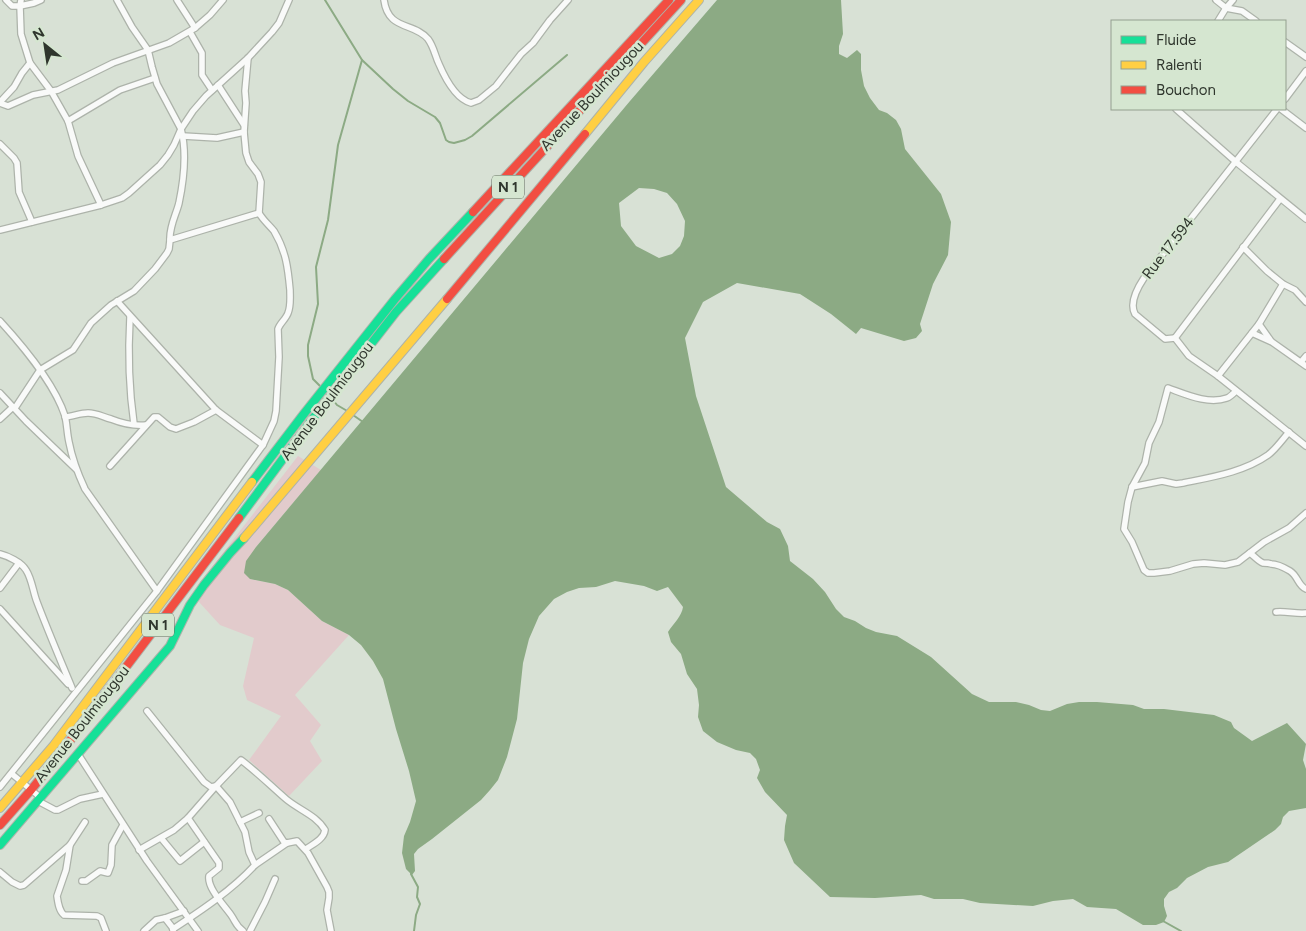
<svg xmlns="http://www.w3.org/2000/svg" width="1306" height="931" font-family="Figtree,sans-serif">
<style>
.green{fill:#e2cbcc}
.water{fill:#8caa84;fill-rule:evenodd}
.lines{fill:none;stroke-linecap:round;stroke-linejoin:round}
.stream{stroke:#8caa84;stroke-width:2}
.street-casing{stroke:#adb3aa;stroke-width:8}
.fast-casing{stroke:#adb3aa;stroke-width:10}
.slow-casing{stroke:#adb3aa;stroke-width:10}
.jam-casing{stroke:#adb3aa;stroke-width:10}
.street{stroke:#f9faf9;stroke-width:5.5}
.fast{stroke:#16e098;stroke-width:8}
.slow{stroke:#ffcf43;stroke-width:8}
.jam{stroke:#f24e42;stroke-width:8}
.labels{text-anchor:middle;stroke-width:5;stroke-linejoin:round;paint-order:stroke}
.shield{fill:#d5e6d0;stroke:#616b5e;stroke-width:1}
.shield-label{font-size:14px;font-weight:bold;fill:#2f362d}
.street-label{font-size:15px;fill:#2f362d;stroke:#d5e6d0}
</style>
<rect width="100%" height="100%" fill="#d8e1d5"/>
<polygon class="green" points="298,456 321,470 256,547 250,579 275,584 288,590 322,621 349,635 295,695 321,725 310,741 322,761 289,796 249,760 281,716 247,700 243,686 254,638 220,625 199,602 205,576"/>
<path class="water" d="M717,0H841L843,34L839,46V54L847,58L857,50L861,54V70L864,86L870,98L879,110L887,113L896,120L901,129L905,149L941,194L951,222L948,255L933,284L920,324L922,331L916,338L904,341L861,328L856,334L831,314L800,294L737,283L703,302L685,338L696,396L726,487L767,522L780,529L788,546L790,561L813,579L825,592L836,609L844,617L855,621L866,628L876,632L897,636L931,657L972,694L989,702H1016L1029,705L1041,710L1050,711L1067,704L1079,702H1097L1133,705L1144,709H1164L1214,715L1231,722L1234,728L1252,741L1287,723L1306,744L1303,760L1306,769V808L1289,811L1283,817L1281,824L1275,830L1228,862L1208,867L1187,878L1177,888L1169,892L1164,899V906L1167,916L1164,922L1156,925H1143L1116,909L1087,907L1073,899L1053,901L1033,906L980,903L963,899H934L921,895L875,898L830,897L794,863L784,840L785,826L787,815L765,792L757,778L760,770L756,759L750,753L736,750L717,742L703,731L698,717L699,705L697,689L687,674L681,654L671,642L668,632C673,624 682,616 683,607L668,587L657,591L644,586L615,581L596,587L579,588L567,592L554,599L539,616L529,639L523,663L517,719L507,757L498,780L490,790L481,800L432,839L418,849L414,854L415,871L412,875L406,869L402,853L404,836L410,822L416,801L409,771L396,729L383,679L373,661L361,645L349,635L322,621L288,590L275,584L250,579L244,573L246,561L256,547L630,101ZM639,188L654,189L667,193L677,204L685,221L684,236L680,246L672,254L659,258L636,246L621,226L619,203Z"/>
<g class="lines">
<g class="stream">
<polyline points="325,0 362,60 393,89 408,101 435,117 440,123 446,140 449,142 454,143 465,140 472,136 567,55"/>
<polyline points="321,387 313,379 308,356 308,345 318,304 316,267 328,220 338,145 362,60"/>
<polyline points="333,400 337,405 349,412"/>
<polyline points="353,415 363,422"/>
<polyline points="411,874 418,887 417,897 420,904 416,915 414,931"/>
<polyline points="1163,921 1181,931"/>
</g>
<g class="street-casing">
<g id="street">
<polyline points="6,0 12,6 20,6 21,34 30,63 51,91 68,121 78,156 101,205"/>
<polyline points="21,0 20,6 34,3 41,0"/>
<path d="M117,0L132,27L148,50L152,67L157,84L181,129C187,152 184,179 179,203C176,215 169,227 170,240"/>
<polyline points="177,0 195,28"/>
<path d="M384,0C388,31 414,22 428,39C434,47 435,56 439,64C445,78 456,99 471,103L479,100L496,86L521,54L533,43L550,20L568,0"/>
<polyline points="1216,0 1226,8 1242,11 1256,21"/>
<polyline points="1218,21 1226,8 1233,0"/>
<polyline points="190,32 202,53 202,75 212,90"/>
<polyline points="1285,42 1306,57"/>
<polyline points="218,85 244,125"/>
<polyline points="1285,99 1306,71"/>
<polyline points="0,102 14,87 22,73 30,63"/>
<polyline points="0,103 8,106 33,95 58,90 113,63 169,43 195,28 210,15 223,0"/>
<polyline points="1176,109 1236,162 1306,219"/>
<path d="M1277,109L1144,278C1138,287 1129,303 1135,314L1165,339L1175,338L1189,356L1218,376L1306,446"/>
<polyline points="1281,109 1306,128"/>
<polyline points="68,121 120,90 155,78"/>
<polyline points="183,136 217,138 244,132"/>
<polyline points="0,144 14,158 17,163 19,192 32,222"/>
<polyline points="0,230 101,205 122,198 129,193 160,165 168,155 174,145 181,129 193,111 206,96 248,58 272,32 279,23 289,0"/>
<polyline points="1243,247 1267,271 1283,284 1295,290 1306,302"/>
<polyline points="117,301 216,410 263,445"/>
<path d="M130,317C128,352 129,389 134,424"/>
<path d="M0,321C22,345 55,385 65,416C67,424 67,433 69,442C72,458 78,474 85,489L157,591L0,787"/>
<polyline points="1259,324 1271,341"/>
<polyline points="1252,333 1272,342 1306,366"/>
<polyline points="1175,338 1280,199"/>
<polyline points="1301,362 1306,356"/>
<polyline points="1218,376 1259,324 1283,284"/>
<path d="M1236,391C1233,394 1230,397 1227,398C1208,405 1185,394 1168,388L1159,422L1149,443L1145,463L1132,487L1128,502L1124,529L1132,542L1144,570L1148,573H1154L1170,571L1193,564L1204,563L1225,565L1238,562L1264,542L1289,528L1306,513"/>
<polyline points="0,393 26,421 76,469"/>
<polyline points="15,408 40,370 73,350 91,323 111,305 134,291 155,269 167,253 169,249 170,240 259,213"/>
<path d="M65,417C73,416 81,413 88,413C97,413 103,417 111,419C121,423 135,426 146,425"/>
<polyline points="0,419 13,407"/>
<polyline points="110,466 154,417 158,417 170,427 176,429 194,422 216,410"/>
<path d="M1132,487L1162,481L1176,484L1183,483C1212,477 1244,472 1268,455C1276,449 1282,440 1289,432"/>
<path d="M1250,553C1254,556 1258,561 1263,563C1264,563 1269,563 1271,564C1277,564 1285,568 1290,571C1298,576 1298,586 1306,589"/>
<path d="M0,554C8,556 21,562 26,570C32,579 33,592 37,602C48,631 60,659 72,688"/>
<polyline points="0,588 19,563"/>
<path d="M157,591L263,445L274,421L276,411L279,357L278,329C280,323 286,319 288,313C291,306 290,298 290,290C288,268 286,251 274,231C269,225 263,220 259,213L261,182L258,174L249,162L246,153L244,132L246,103L245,91L248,58"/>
<polyline points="0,609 68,684"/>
<path d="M1276,612C1286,611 1296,614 1306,613"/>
<path d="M147,711L204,782L211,787L216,786L230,802L245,832L249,852L255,865C232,890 202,910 173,929"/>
<polyline points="78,754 147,861 198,931"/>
<polyline points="12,774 41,798"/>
<polyline points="38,801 55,810 58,810 80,799 103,794"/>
<path d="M188,818L219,863V868L209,876C207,888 224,905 231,915C236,922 235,925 243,931"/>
<polyline points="269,819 284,842 287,843 297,841 308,853 327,887 329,892 329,898 327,910 331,931"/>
<path d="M85,822L70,845L66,870L57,896C58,903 59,911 64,915L97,916L101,918L106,931"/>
<polyline points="240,822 259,813"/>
<polyline points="161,838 180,861 204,842"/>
<path d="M139,850L174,830L188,818L216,786L241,760C257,772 271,786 286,799C299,810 316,815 325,830C324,839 313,844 306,849"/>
<polyline points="255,865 287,843"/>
<polyline points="0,872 12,882 20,886 24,885 70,845"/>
<polyline points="82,881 86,881 100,871 108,873 111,865 112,845 123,825"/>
<polyline points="173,930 172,927 165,918 184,911"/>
<polyline points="144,931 156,920 165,918"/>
<polyline points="250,931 265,902 275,879"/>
</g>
</g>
<g class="fast-casing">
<g id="fast">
<polyline points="252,482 303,415 395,299 429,259 473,212"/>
<polyline points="239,518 311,421 396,312 444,259"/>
<polyline points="0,845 170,646 190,605 204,585 230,553 244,538"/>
</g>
</g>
<g class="slow-casing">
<g id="slow">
<polyline points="585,134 644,62 699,0"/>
<polyline points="244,538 447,299"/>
<polyline points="0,808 54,745 252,482"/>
</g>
</g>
<g class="jam-casing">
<g id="jam">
<polyline points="473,212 669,0"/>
<polyline points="444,259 681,0"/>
<polyline points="447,299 585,134"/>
<polyline points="0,825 31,790 60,754 239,518"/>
</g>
</g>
<use href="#street" class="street"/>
<use href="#fast" class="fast"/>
<use href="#slow" class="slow"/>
<use href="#jam" class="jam"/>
</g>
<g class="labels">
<g class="shield">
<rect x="492" y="175.5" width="32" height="23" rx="4"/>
<rect x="142" y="613.5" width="32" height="23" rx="4"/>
</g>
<g class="shield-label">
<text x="508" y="192">N 1</text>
<text x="158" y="630">N 1</text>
</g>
<g class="street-label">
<text transform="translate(592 96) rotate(-47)" y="5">Avenue Boulmiougou</text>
<text transform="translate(1168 248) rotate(-52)" y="5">Rue 17.594</text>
<text transform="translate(327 401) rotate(-53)" y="5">Avenue Boulmiougou</text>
<text transform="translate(82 724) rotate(-52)" y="5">Avenue Boulmiougou</text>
</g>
</g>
<rect x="1111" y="20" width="175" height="90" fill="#d5e6d0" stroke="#93a08f"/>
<rect x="1121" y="36" width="25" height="8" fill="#16e098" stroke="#93a08f"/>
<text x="1156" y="45" font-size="15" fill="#2f362d">Fluide</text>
<rect x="1121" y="61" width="25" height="8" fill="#ffcf43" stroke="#93a08f"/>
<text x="1156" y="70" font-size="15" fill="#2f362d">Ralenti</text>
<rect x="1121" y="86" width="25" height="8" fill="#f24e42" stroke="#93a08f"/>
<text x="1156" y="95" font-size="15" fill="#2f362d">Bouchon</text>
<g transform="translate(45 45) rotate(330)" stroke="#d5e6d0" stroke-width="4" paint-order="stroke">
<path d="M0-4L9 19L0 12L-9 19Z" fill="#2f362d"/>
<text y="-8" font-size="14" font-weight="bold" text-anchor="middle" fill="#2f362d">N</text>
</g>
</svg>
